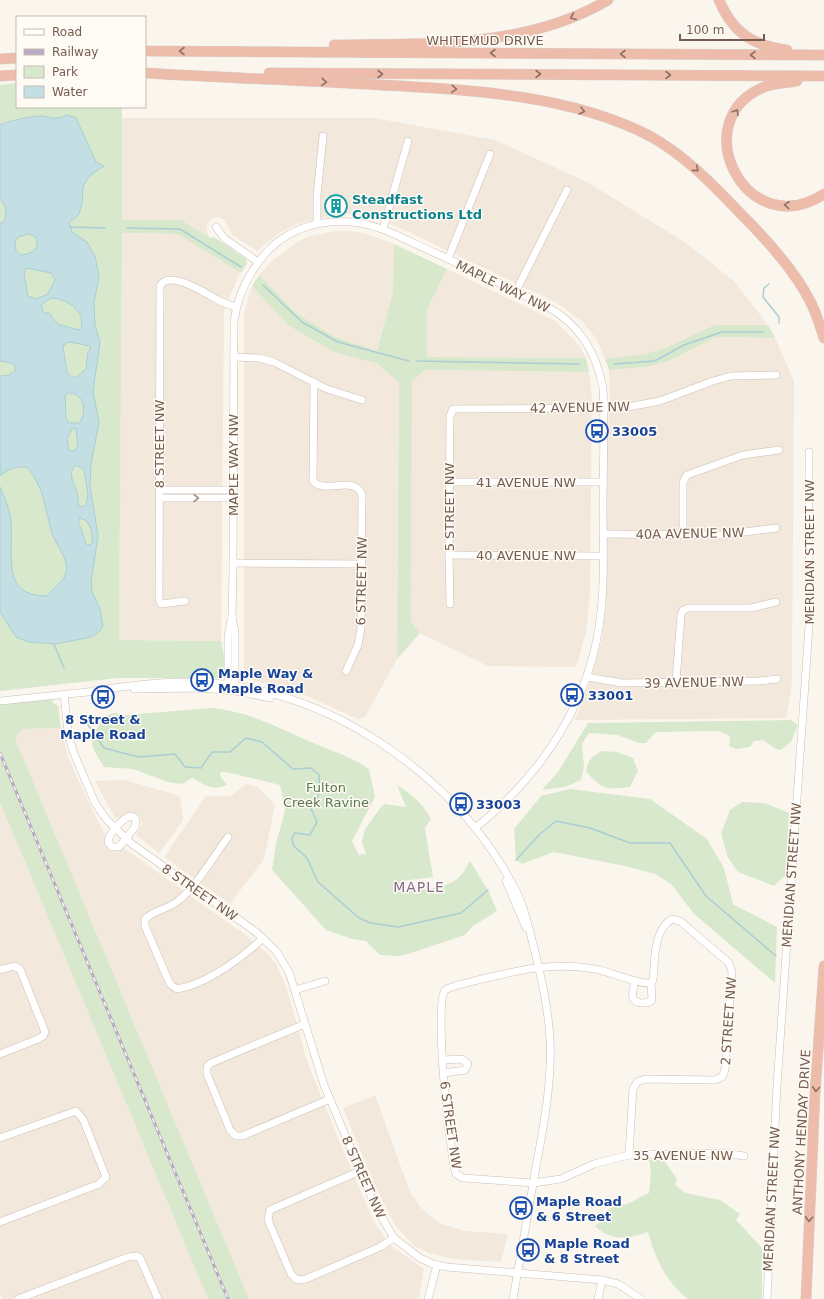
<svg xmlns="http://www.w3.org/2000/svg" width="824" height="1299" font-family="'DejaVu Sans',sans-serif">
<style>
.residential{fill:#f2e8dc}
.green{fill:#d8e8cc}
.water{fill:#c3dfe4;stroke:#aaced4;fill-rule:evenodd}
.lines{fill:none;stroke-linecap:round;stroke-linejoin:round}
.stream{stroke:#aaced4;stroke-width:1.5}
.minor-casing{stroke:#cdbeb3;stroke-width:8}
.highway-casing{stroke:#d8d2ce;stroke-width:11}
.minor{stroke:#fff;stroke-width:7}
.highway{stroke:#eebcab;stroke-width:10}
.rail-casing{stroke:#b9abc5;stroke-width:3}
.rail{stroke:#fefaf4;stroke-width:1.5;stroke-dasharray:4.5;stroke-linecap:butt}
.oneway{stroke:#8d7163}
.oneway2{stroke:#a5968e}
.labels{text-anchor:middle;stroke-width:3;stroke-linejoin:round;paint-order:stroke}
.street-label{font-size:13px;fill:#755e51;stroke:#fefaf4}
.culture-label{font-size:13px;font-weight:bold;fill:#0d838f;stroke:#fefaf4;text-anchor:start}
.transit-label{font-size:13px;font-weight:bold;fill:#164399;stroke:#fefaf4;text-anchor:start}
.park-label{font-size:13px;fill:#58794b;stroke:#fefaf4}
.neighbourhood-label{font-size:14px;letter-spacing:1px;fill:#836a90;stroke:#fefaf4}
</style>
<rect width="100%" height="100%" fill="#fbf6ed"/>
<g class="residential">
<polygon points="122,118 375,118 495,140 587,182 686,243 734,281 768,325 714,325 666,348 645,354 605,359 597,340 583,322 555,302 396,226 373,218 353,214 339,214 296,224 278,234 257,251 232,235 225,220 218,217 211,219 206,226 210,239 181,220 122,220"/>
<polygon points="334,231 350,231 367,234 394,244 393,292 377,351 335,337 296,313 259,275 272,261 296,243 307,237"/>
<polygon points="122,233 178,234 240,272 224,311 221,641 119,640"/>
<polygon points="447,269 555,321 579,345 586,358 427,357 427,310"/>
<polygon points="252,286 289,326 334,352 376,363 399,382 397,659 365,717 358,719 298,692 244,678 244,313"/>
<polygon points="716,337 775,338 794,381 792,679 791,692 786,718 575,720 588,688 602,640 606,605 607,444 610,403 609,370 646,367 669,361"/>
<polygon points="425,370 589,372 592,399 590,592 586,633 576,667 488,666 420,633 411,621 412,382"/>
<polygon points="61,728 68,757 92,810 105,834 105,846 110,850 124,848 248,937 267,953 276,964 287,989 307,1061 336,1133 374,1222 390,1245 424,1269 419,1299 249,1299 16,741 16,738 22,729"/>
<polygon points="125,780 180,796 183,820 159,853 136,835 142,824 139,815 132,812 128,812 120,817 115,818 95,781"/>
<polygon points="246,784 258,787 275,805 264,859 230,904 164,857 206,796 231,796"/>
<polygon points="0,802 208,1299 3,1299 0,1295"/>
<polygon points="375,1095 410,1192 421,1208 439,1223 464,1231 508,1234 501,1262 453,1259 429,1253 413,1245 395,1225 378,1192 343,1108"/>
</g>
<g class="green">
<polygon points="17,83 17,107 122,107 122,220 181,220 210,238 214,237 246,259 247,264 241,273 178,234 122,233 119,640 221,641 225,661 225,674 219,678 118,678 0,691 0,85"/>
<polygon points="394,244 447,269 427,310 427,357 586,358 589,372 425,370 412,382 411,621 420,633 397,659 399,382 376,363 334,352 289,326 252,286 259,275 296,313 335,337 377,351 393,292"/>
<polygon points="714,325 768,325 775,338 716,337 669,361 646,367 609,370 605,359 645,354 666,348"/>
<polygon points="48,699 53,700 52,702 58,706 61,728 22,729 16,738 16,741 249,1299 208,1299 0,802 0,704"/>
<path d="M211,708C252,712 276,727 313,743C334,752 349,755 369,769L375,797L352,841L359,855L366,854L362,842L365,829L381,807L385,804L406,807L397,785C413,795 422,803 431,819L425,828L433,877L403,881L402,890C420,890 449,890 462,874C465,871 467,865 470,861L488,890L497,911L473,926L465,935L408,954L397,956L380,955L366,941L352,939L326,930L272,870L276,844L285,810L280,785L226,772H221L220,776L227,785C212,791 205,785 192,778L182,784L168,782L133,769L104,767C100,759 90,748 92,738C93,734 96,730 98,727C105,714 112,710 125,715Z"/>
<polygon points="791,720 798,725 791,742 781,750 776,749 763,740 754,741 750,747 736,749 729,746 730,736 718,731 656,732 646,743 639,743 617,735 589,733 582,744 584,766 581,780 565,787 542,790 558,772 588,723"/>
<path d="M602,751L617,752L633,758L638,771L630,787C606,790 602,790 586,771C588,760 592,756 602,751Z"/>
<polygon points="570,789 650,799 707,839 724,868 733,904 777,927 775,983 694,914 671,884 655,874 625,866 554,852 522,864 516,860 514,829 541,796"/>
<polygon points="742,802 764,803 789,813 786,875 774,886 738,872 728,858 721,834 730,810"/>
<path d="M663,1159L677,1179L675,1185L685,1193L720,1200L740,1214L736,1220L762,1248V1299H688C666,1282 655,1258 648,1232C628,1239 612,1242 595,1226C600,1222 605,1213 609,1209C615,1204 623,1206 630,1203C636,1199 642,1196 649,1193L651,1174L649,1160Z"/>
</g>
<path class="water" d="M67,115L76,118L96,162L104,166L89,176L83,187L82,204L79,214L69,223L72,232L87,242L95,256L99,276L94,303L95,325L100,342L93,392L99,422L91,464L90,486L98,536L91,583L92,592L100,609L103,626L100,631L95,635L87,638L54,644L29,642L16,637L0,612V487C5,498 10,510 11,522C14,555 0,596 47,596L64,578L67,569L65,559L52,534L42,493L34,476L27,467C15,466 9,469 0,476V376L9,375L16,370L15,366L11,363L0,361V223L4,222C7,213 7,206 0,199V125C12,120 25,118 37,116C50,115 50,122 67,115ZM29,234L36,237C40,249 32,254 21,255L16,251L15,241L18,237ZM27,268L51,273L55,280L48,294L36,299L28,296L24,273ZM51,298C66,298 86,311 81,328L78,330L58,324L49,313H44L41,305ZM70,342L90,346V350L88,352L86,369L77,377H72L67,372L63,347L66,343ZM67,393C84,392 88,412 79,423H69L66,419L65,396ZM76,428L78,446L74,451L69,450L67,439L72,429ZM76,465L84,469L88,495L86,505L81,507L78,505C78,503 79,501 78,499C78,487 65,475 76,465ZM80,518L87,521L91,529L93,542L90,545L86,544L81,528L78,523Z"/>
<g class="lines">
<g class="stream">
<polyline points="70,227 105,228"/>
<polyline points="127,228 180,229 241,267"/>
<polyline points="769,284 764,288 763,297 779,317 779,323"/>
<polyline points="263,285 302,322 338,342 409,361"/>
<polyline points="417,361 580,364"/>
<polyline points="614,364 655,361 684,345 722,332 764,332"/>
<polyline points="54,644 64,668"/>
<path d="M86,722L104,748L139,757L175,754L185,767L201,768L212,752H230L246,738L262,742L293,769L311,768L319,775C320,788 320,799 311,809L317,822L310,835L295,833L292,838L293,845L307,858L318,882L359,918L371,923L398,927L461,913L488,890"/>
<polyline points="516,860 540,834 556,821 590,828 630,843 670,843 706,896 776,956"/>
</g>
<g class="minor-casing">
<g id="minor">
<polyline points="317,224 317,196 323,136"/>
<polyline points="216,227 224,238 258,262"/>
<polyline points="383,229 408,141"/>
<polyline points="448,259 490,154"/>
<polyline points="516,291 567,190"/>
<polyline points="234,357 259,358 274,362 327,389 362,400"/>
<path d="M314,382L313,481C325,495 355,474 362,495L361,628L358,645L346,671"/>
<polyline points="449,482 603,482"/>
<polyline points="160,490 232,490"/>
<polyline points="160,498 232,498"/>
<polyline points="603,534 720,535 776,528"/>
<polyline points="683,534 683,482 687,475 743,455 779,450"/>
<polyline points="449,555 602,556"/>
<polyline points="233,563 362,564"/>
<path d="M185,601L161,604L159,599L160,286C169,269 205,293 216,299C222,303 230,305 236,307"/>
<polyline points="450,604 449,555 450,416 453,409 622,408 660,401 713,381 731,376 776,375"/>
<polyline points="232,617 235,632 235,689"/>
<polyline points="587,677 622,683 759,681 777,679"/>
<polyline points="676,681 681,615 683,610 689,608 751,608 776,602"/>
<polyline points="134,689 201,688 235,691 270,698"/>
<path d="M228,690V635L232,617L233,569L234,322C237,296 248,274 265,254C294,221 342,214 382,229C400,236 417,245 435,253C473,270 510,288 548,307C580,325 596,352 603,388C605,428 603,467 603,506C603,541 605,577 601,612C592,700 543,774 475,828"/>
<path d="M93,691C139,684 185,678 231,685C348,702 459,783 514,887C524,905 528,925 533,944C541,976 548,1006 550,1039C552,1083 544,1124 536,1167C528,1211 521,1255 513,1299"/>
<polyline points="64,694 68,732 73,751 95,803 107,820 132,844 256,932 276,951 289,972 324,1085 375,1206 394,1238 420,1258 433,1264 447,1267 602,1280 618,1284 641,1299"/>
<polyline points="0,701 97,691"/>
<path d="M130,816L134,817L136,820L135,827L119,847H112L108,842C109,833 121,820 130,816Z"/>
<path d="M228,837C213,857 197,886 178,901C169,909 154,910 145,919V926L170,984L177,989C207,984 242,958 263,938"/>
<polyline points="506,881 526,928"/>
<polyline points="0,970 14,966 20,969 45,1032 43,1036 38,1039 0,1054"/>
<path d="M635,981C633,991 628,1003 643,1003C647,1003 649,1003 652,1000L651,983"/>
<path d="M651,983C641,985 607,971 595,969C554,961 514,971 474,981C465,984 454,985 445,990C434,1005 449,1151 456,1174L463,1178L533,1183L561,1179L594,1164L629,1155L724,1153L744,1156"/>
<polyline points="295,990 325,981"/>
<polyline points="305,1024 211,1063 207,1067 207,1074 230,1130 236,1136 242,1136 330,1099"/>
<polyline points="443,1060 462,1059 468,1064 465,1070 444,1073"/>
<polyline points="0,1138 76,1111 83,1119 106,1177 99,1184 0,1222"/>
<path d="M629,1155L633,1089L637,1082L645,1079L715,1080L722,1077L725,1070L732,972L729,963L680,921L672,919C653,930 655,961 653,980L651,983"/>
<polyline points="360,1171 270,1210 268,1220 291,1274 297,1280 306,1279 380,1247 394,1238"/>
<polyline points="18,1299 128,1257 137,1256 140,1258 158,1299"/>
<polyline points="428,1299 437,1265"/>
<polyline points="598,1299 602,1280"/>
<polyline points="767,1299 777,1085 809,626 809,452"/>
</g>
</g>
<g class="highway-casing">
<g id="highway">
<path d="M719,0C733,33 752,45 787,50"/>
<path d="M334,45C427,43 525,49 608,0"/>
<polyline points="145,51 824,55"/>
<polyline points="0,59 17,58"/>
<path d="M145,73C224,78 302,80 381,85C470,90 568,94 650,136C686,156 714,186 742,215C766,239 795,271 810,301C816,312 820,326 824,338"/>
<polyline points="269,73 824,76"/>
<polyline points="0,76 17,75"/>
<path d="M797,81C786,83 774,83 764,87C684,120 746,245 824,194"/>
<polyline points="806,1299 815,1093 824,966"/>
</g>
</g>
<use href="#minor" class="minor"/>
<use href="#highway" class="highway"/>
<g class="rail-casing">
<polyline id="rail" points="0,753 228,1299"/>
</g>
<use href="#rail" class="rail"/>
</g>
<defs><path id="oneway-chevron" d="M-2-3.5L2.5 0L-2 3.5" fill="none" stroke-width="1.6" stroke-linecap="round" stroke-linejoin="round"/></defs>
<g class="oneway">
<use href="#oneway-chevron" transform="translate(573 17) rotate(157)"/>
<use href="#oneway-chevron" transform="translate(182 51) rotate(180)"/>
<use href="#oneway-chevron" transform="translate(493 53) rotate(-180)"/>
<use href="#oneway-chevron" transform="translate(623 54) rotate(-180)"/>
<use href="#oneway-chevron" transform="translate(753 55) rotate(-180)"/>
<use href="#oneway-chevron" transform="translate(380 74)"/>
<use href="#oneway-chevron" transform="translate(538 74)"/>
<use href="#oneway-chevron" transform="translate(668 75)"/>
<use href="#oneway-chevron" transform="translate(324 82) rotate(2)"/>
<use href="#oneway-chevron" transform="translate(454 89) rotate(4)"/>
<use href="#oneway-chevron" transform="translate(582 111) rotate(14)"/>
<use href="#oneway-chevron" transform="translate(736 112) rotate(-57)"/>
<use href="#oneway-chevron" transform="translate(696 169) rotate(41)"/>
<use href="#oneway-chevron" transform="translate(787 205) rotate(-177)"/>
<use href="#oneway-chevron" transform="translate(816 1089) rotate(94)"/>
<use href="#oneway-chevron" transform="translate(809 1219) rotate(93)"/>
</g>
<use class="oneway2" href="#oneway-chevron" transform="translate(196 498)"/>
<defs>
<g id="building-ring" transform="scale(1.15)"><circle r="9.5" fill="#fefaf4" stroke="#0f9aa8" stroke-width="1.5"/><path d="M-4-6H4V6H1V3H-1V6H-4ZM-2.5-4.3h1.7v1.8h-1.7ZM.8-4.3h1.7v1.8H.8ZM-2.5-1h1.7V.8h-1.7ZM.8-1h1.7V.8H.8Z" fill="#0f9aa8"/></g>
<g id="bus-ring" transform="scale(1.15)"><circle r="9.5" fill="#fefaf4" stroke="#1a4fb4" stroke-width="1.5"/><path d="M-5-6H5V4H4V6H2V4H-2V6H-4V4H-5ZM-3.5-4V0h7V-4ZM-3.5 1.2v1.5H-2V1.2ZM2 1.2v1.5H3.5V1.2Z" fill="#1a4fb4"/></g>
</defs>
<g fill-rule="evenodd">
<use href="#building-ring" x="336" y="206"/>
<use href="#bus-ring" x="597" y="431"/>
<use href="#bus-ring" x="202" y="680"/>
<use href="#bus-ring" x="572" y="695"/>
<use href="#bus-ring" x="103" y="697"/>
<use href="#bus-ring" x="461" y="804"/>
<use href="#bus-ring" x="521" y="1208"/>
<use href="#bus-ring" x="528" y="1250"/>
</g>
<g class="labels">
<g class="street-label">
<text x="485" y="45">WHITEMUD DRIVE</text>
<text transform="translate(503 286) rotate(26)" y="5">MAPLE WAY NW</text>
<text transform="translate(580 407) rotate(-1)" y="5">42 AVENUE NW</text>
<text transform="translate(159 444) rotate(-90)" y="5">8 STREET NW</text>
<text transform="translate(233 465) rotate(-90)" y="5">MAPLE WAY NW</text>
<text x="526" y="487">41 AVENUE NW</text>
<text transform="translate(449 507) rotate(-90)" y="5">5 STREET NW</text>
<text transform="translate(690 533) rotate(-1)" y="5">40A AVENUE NW</text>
<text transform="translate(809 552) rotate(-90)" y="5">MERIDIAN STREET NW</text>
<text x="526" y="560">40 AVENUE NW</text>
<text transform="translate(361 581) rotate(-89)" y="5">6 STREET NW</text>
<text transform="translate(694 682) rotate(-1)" y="5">39 AVENUE NW</text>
<text transform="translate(791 875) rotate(-86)" y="5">MERIDIAN STREET NW</text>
<text transform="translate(200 892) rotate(35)" y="5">8 STREET NW</text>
<text transform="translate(728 1021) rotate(-86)" y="5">2 STREET NW</text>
<text transform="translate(451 1125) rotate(82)" y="5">6 STREET NW</text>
<text transform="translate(801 1132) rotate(-87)" y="5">ANTHONY HENDAY DRIVE</text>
<text x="683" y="1160">35 AVENUE NW</text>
<text transform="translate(364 1177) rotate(66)" y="5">8 STREET NW</text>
<text transform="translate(771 1199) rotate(-87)" y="5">MERIDIAN STREET NW</text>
</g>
<g class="culture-label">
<text x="352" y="204">Steadfast<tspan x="352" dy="15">Constructions Ltd</tspan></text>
</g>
<g class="transit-label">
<text x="612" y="436">33005</text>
<text x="218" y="678">Maple Way &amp;<tspan x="218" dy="15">Maple Road</tspan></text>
<text x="588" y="700">33001</text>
<text x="103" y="724" text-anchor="middle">8 Street &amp;<tspan x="103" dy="15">Maple Road</tspan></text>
<text x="476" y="809">33003</text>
<text x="536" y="1206">Maple Road<tspan x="536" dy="15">&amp; 6 Street</tspan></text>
<text x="544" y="1248">Maple Road<tspan x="544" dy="15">&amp; 8 Street</tspan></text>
</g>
<g class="park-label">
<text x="326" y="792">Fulton<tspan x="326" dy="15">Creek Ravine</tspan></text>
</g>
<g class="neighbourhood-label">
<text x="419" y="892">MAPLE</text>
</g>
</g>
<rect x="16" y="16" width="130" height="92" fill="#fefaf4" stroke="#c7bcb3"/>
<rect x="24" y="29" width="20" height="6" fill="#ffffff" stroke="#c7bcb3"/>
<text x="52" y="36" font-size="12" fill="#755e51">Road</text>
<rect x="24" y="49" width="20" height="6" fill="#b9abc5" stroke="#c7bcb3"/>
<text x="52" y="56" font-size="12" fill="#755e51">Railway</text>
<rect x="24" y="66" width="20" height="12" fill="#d8e8cc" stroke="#c7bcb3"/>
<text x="52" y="76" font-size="12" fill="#755e51">Park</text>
<rect x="24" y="86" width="20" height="12" fill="#c3dfe4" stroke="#c7bcb3"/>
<text x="52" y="96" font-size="12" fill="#755e51">Water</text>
<path d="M680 34v6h84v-6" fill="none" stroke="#755e51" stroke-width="2"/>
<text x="686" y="34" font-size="12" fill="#755e51" stroke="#fefaf4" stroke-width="3" paint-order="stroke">100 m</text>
</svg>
